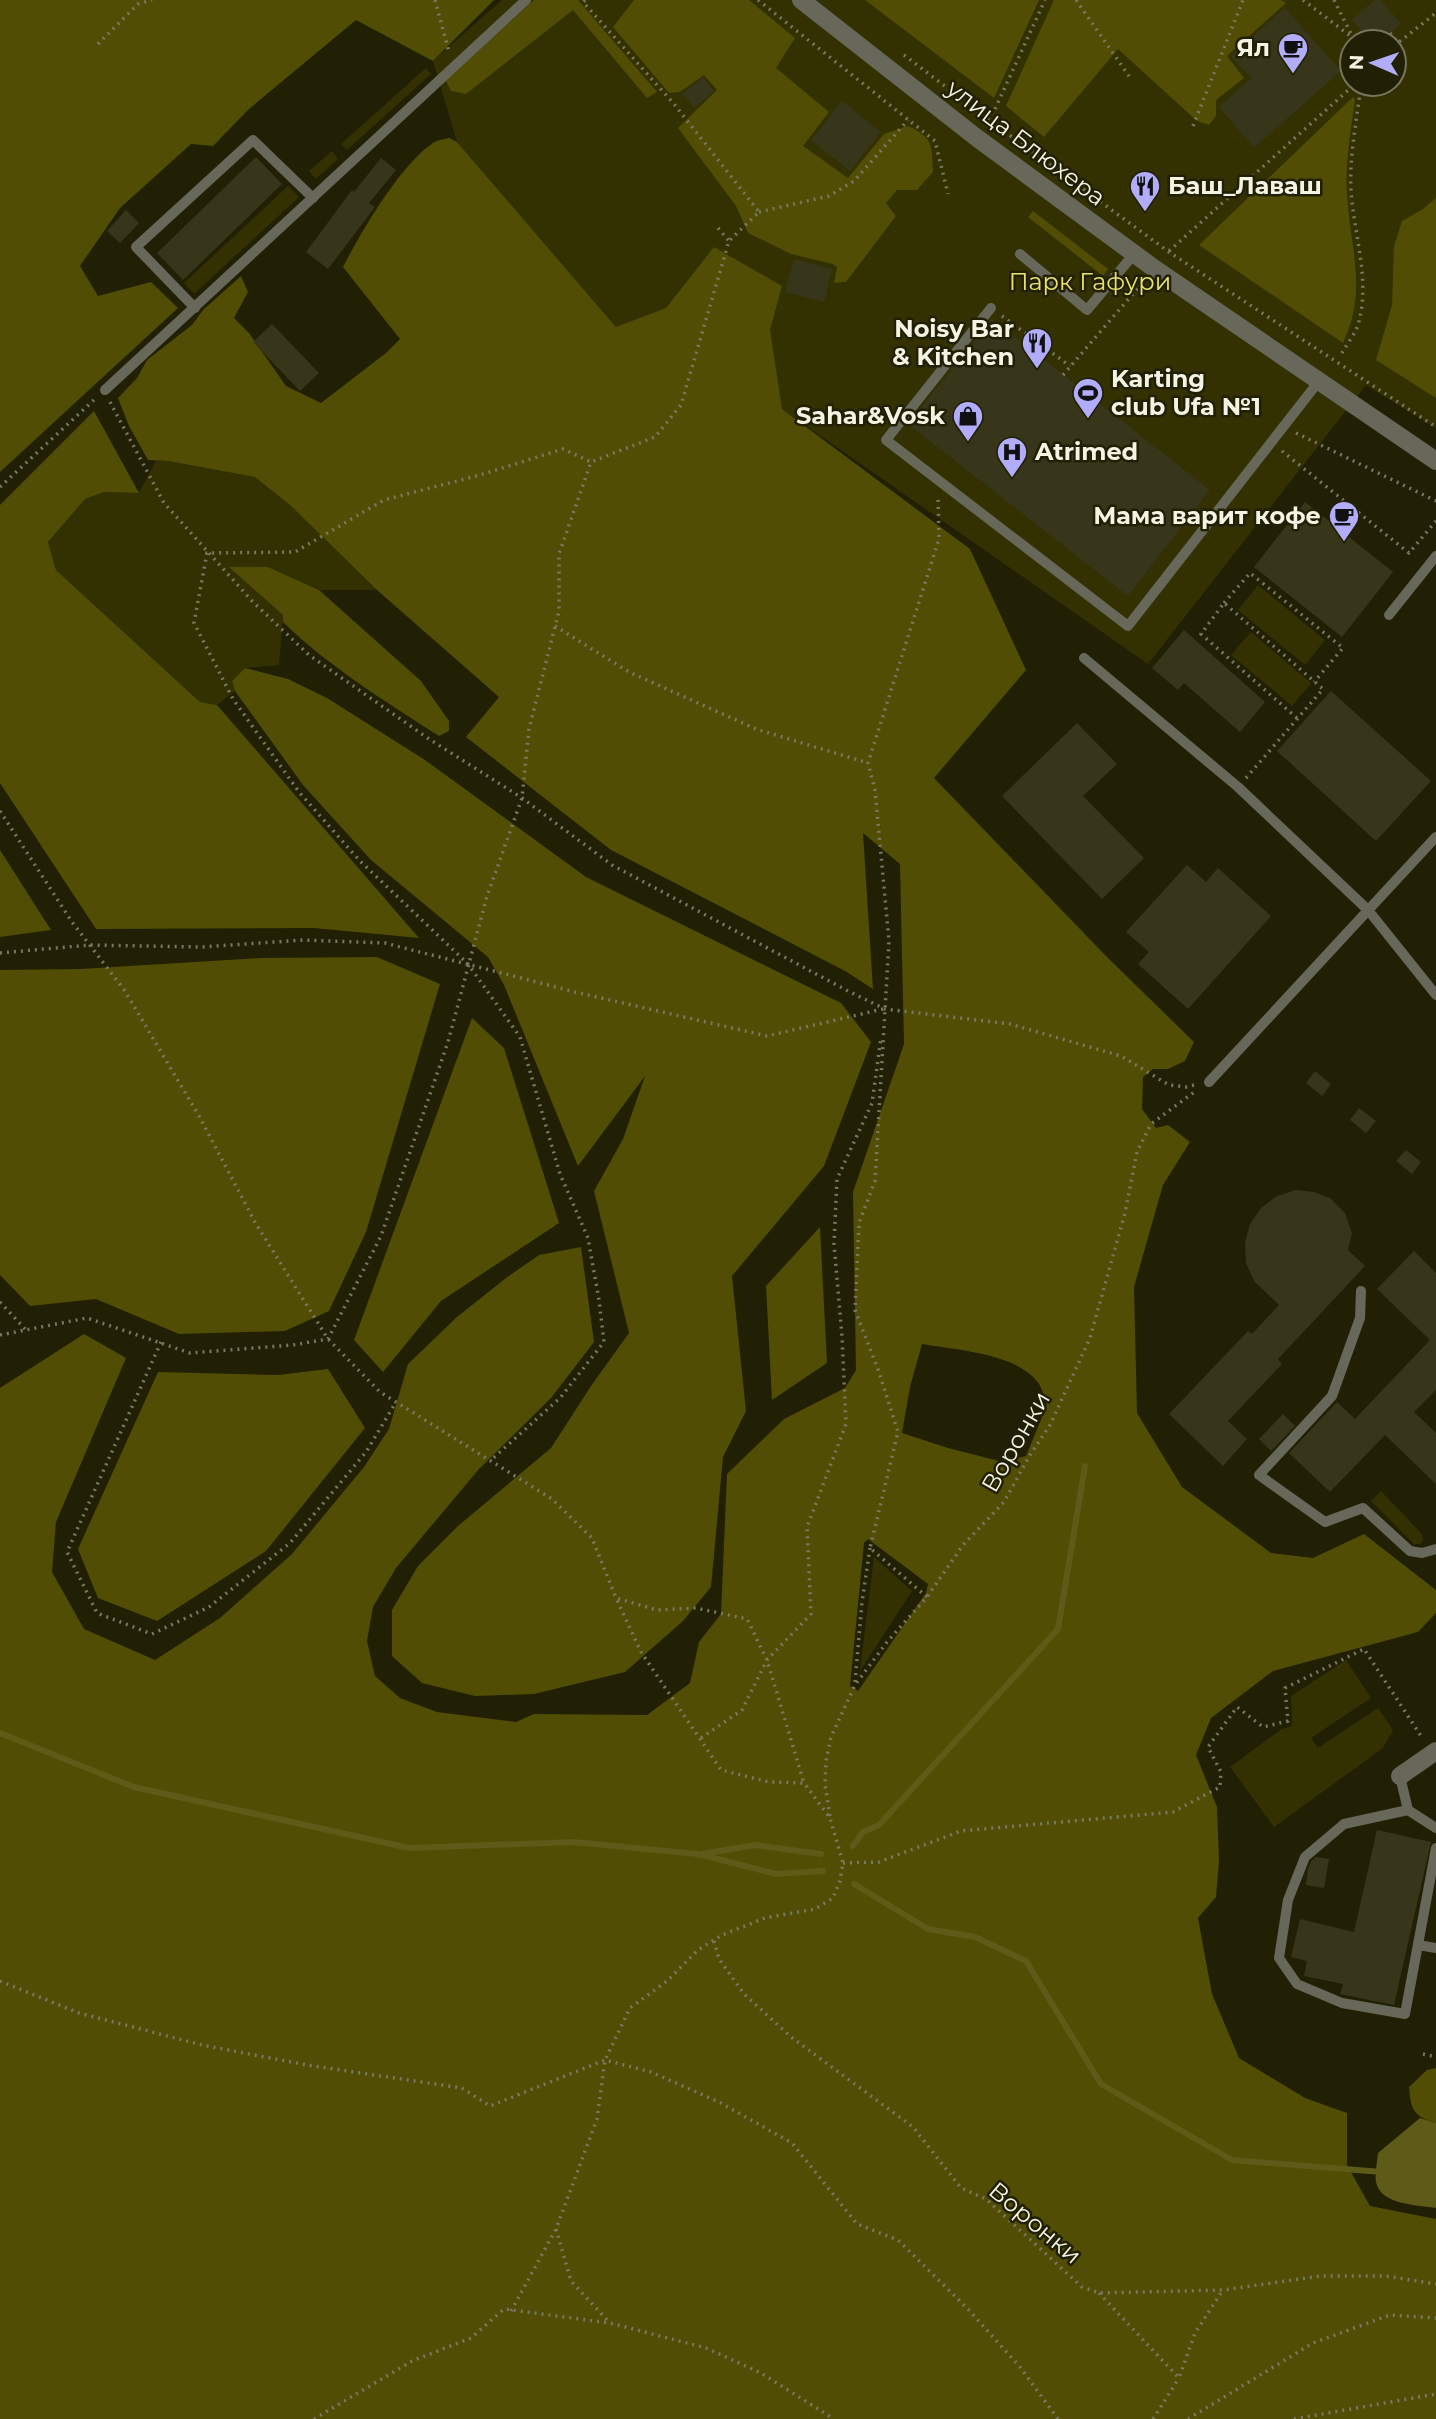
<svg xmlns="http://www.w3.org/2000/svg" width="1436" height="2419" font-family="Montserrat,sans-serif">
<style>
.green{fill:#333101;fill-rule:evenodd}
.forest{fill:#514d04;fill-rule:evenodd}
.water{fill:#5e5a17}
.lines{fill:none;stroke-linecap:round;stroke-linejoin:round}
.stream{stroke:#5e5a17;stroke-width:6}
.building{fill:#37361a}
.path{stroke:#797861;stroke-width:3.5;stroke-dasharray:2 5;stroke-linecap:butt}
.lane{stroke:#67675a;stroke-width:10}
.street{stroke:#67675a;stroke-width:18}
.labels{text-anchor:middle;stroke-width:5;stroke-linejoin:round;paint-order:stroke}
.poi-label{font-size:24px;font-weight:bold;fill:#f5f4e4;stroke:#212004;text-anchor:end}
.street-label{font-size:24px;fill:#f5f4e4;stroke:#212004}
.park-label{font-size:24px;fill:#e8e16e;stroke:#212004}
</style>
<rect width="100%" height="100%" fill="#212004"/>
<g class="green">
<path d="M502,0H1436V428L1366,385L1148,664L782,409L616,327L457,142L433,61ZM1352,42H1394V84H1352Z"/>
<polygon points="426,68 431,74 347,150 341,144"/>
<polygon points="332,151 338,159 316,179 309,171"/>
<polygon points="288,186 299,197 194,294 184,283"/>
<polygon points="156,461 168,461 255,477 291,506 377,590 319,590 268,567 230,567 283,615 279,665 245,668 232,681 235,691 217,705 200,702 56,570 48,542 85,499 104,492 139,493"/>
<polygon points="1258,585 1325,640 1305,665 1238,610"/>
<polygon points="1251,632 1311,683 1292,706 1231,655"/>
<polygon points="1381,1491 1422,1534 1423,1540 1420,1544 1414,1544 1371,1501"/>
<polygon points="874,1557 912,1591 860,1671"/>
<polygon points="1346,1660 1371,1698 1311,1738 1318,1748 1378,1708 1393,1730 1383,1748 1274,1827 1230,1767 1280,1730 1292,1726 1291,1696"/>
</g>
<g class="forest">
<polygon points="0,0 494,0 433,61 356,20 249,109 213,146 191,144 120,208 80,266 98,296 151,282 178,308 0,472"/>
<polygon points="534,0 578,0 657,92 647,98 573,10 466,94 451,91 446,81"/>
<path d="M634,0H749L795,38L776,68L829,112L803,146L848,178L884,134L908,126C935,139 931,145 933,172L917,190H897L886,203L896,216L846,282L834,283L837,267L833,264L791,254L748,233L736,206L678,128L717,90L704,75L680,92L669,93L613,27Z"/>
<polygon points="865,0 1039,0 994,98"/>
<polygon points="1054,0 1281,0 1286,3 1227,56 1244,78 1216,100 1216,116 1209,125 1197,121 1118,49 1044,137 1006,106"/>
<path d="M1353,97L1355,100C1351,130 1345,162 1347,193C1350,248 1368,290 1343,343L1199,245Z"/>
<path d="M449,138L457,142L616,327L666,308L714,247L782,286L770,330L782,409L970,549L1026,670L934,778L1106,956L1194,1042L1185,1061L1168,1069H1153L1143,1077L1142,1109L1156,1128L1168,1125L1190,1142L1163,1185L1134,1287L1137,1413L1182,1487L1271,1553L1313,1558L1364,1534L1436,1590V1613L1418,1632L1273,1671L1211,1718L1196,1755L1217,1807L1219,1861L1216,1897L1198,1918L1212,1994L1239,2058L1305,2098L1347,2113V2165L1370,2206L1436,2219V2419H0V1388L84,1334L126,1358L56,1522L52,1572L84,1629L155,1660L220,1618L292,1554L364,1467L389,1429L408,1364L457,1317L506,1278L539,1255L581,1247L594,1342L551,1398L479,1469L396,1568L373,1607L367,1641L375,1676L400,1698L437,1712L516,1722L534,1714L647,1715L690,1683L699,1642L721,1614L727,1474L784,1419L845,1388L856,1370L853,1192L904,1044L900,864L863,833L873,989L845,971L611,850L466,737L499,697L377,590L291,506L255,477L168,461L148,460L129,426L118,398L137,378L147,360L192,325L203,310L241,276L248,292L234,318L249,333L286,386L321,403L386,353L400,339L343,267C361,232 400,165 433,143C438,140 444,139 449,138ZM922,1344C956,1350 1013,1353 1036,1380C1042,1386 1044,1397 1047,1405L1026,1456L1003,1462L948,1448L902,1433L910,1387ZM868,1539L928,1584L926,1593L858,1691L850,1686L864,1543Z"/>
<polygon points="1436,198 1436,398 1376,360 1392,305 1394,246 1402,221 1423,209"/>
<polygon points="1033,211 1108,269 1103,276 1028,217"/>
<polygon points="94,411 139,493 104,492 85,499 48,542 56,570 200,702 217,705 419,938 314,928 96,929 0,783 0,505"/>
<path d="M229,567H268L319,590L421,681L449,721V731L439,736C385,701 329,667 283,622V615Z"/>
<polygon points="245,668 288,679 327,698 425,760 586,877 841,1003 871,1042 824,1166 732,1276 746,1411 723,1457 711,1587 683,1621 625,1672 534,1694 475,1696 422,1683 392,1656 392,1610 418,1566 458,1526 551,1448 591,1386 629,1333 594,1191 623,1139 645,1076 578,1166 504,985 488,957 371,860 303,785 235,691 232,681"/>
<polygon points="0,850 51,930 0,937"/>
<polygon points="377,957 440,984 366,1232 329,1311 285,1331 179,1334 96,1299 30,1306 0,1275 0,970 81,969 262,958"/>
<polygon points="472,1018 504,1048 559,1223 441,1301 383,1372 354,1340"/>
<polygon points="820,1227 827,1363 772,1400 766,1286"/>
<polygon points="328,1369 365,1428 266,1551 157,1621 98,1598 78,1549 158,1372 278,1375"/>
<path d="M1436,2068V2123C1413,2116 1411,2110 1409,2087L1427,2070Z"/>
</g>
<path class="water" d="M1420,2118L1436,2123V2208C1418,2205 1380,2205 1376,2182C1375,2173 1377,2162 1378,2153Z"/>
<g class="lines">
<g class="stream">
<polyline points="0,1733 134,1787 409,1848 573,1842 698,1854 776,1874 823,1871"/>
<polyline points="853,1846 863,1832 879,1825 1058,1629 1085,1466"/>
<polyline points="702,1854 755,1845 821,1854"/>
<polyline points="854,1884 928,1929 975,1937 1026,1961 1101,2084 1232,2160 1382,2172"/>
</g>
</g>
<g class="building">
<polygon points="1375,0 1381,0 1401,24 1379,42 1371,42 1352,19"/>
<polygon points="1285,8 1341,71 1254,148 1219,107 1251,78 1231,56"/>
<polygon points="703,77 714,91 694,108 682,94"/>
<polygon points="842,101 881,132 850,171 811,140"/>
<polygon points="256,157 282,184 183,280 157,253"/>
<polygon points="381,158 396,170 369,203 375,207 328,269 306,252 352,190 354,192"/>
<polygon points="126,210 139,223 120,243 107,231"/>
<polygon points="794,259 832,269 824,302 785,292"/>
<polygon points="992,319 1210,490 1128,596 908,424"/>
<polygon points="272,324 319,373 300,391 253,342"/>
<polygon points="1305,502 1393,572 1342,637 1254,567"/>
<polygon points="1184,630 1265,702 1240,732 1184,683 1178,690 1152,668"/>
<polygon points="1331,691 1431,781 1376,841 1277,751"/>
<polygon points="1077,723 1117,764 1083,796 1144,858 1102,899 1002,796"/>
<polygon points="1187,865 1206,882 1218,868 1271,916 1188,1009 1138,964 1149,952 1126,932"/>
<polygon points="1315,1071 1331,1084 1322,1096 1306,1083"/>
<polygon points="1359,1108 1376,1121 1366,1133 1350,1120"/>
<polygon points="1406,1150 1421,1162 1412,1174 1396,1161"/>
<polygon points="1296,1190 1314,1192 1330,1198 1345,1213 1352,1233 1348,1250 1365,1266 1278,1359 1282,1364 1228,1421 1247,1439 1223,1466 1169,1414 1248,1331 1252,1334 1279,1305 1254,1281 1246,1263 1245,1243 1250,1224 1261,1208 1277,1196"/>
<polygon points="1414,1251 1436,1273 1436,1390 1414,1412 1436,1433 1436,1484 1385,1435 1330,1492 1289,1453 1337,1402 1355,1419 1430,1340 1377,1289"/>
<polygon points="1283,1414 1295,1426 1271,1451 1259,1439"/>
<polygon points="1377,1830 1431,1842 1394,2005 1340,1994 1343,1984 1304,1976 1307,1961 1291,1957 1300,1919 1354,1932"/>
<polygon points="1316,1857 1329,1859 1324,1888 1306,1885 1308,1870 1311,1861"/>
</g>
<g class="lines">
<g class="path">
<polyline points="435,0 449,52"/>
<polyline points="585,0 583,2 674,104 759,212 729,241 681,405 655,437 591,462"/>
<polyline points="758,0 935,141 948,194"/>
<polyline points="1076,0 1131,79"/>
<polyline points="1303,0 1353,38"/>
<polyline points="1334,0 1355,42"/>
<polyline points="1390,33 1398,43"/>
<polyline points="98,44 138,4 152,0"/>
<polyline points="1394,46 1436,13"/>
<polyline points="904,55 993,123 1169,252 1436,427"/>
<polyline points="995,109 1045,0"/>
<polyline points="1193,126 1243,0"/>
<polyline points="759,212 829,196 854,181 908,120"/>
<polyline points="718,228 729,241"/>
<polyline points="1169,251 1355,84"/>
<polyline points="1002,316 1070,366"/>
<path d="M1342,353C1347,344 1355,334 1358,325C1371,281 1354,235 1351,191C1349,156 1357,119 1361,84"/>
<polyline points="1063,375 1144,281"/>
<polyline points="110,402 164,503 253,602 309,655 429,739 522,798 612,865 848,991 885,1009 1010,1024 1121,1056 1169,1085 1186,1087 1198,1084"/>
<polyline points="1296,433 1436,501"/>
<polyline points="1282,451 1409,553 1436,521"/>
<polyline points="0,487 96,398"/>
<polyline points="1224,603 1250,573 1343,648 1314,682"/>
<polyline points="555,626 629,672 756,729 868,763"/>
<polyline points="1246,778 1323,689 1224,603 1201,634 1298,719"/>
<polyline points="0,811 72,922 125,991 199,1116 256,1224 328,1339 380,1392 552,1499 592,1538 616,1598 657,1610 696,1608 747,1619 767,1660 804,1783"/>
<polyline points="0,953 90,945 202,947 303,940 385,943 575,992 767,1036 883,1009"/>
<polyline points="0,1302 25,1329"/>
<polyline points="0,1335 87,1318 190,1353 293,1345 328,1339 381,1236 448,1042 487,896 522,798 529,729 559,611 559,554 591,462 563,449 480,475 384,500 295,552 207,553 194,623 233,699 299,792 360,861 468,964 520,1037 560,1174 588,1238 599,1300 604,1342 560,1398 490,1461"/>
<polyline points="161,1342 67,1552 97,1613 152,1634 209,1607 290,1543 366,1452 396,1402"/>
<polyline points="927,1597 870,1548 898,1432 879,1372 855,1310 859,1223 875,1181 889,941 875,790 868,763 939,539 938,497"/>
<polyline points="855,1682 862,1602 870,1548"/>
<polyline points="701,1738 742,1710 767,1660 811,1614 807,1527 846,1424 842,1336 834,1244 837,1179 872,1103 881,1038"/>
<polyline points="830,1816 825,1785 826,1761 831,1737 855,1685 887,1642 927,1597 963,1545 1004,1502 1030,1455 1050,1425 1090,1338 1125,1213 1137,1152 1151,1124 1197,1090"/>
<polyline points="843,1863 879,1862 961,1831 1173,1812 1220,1787 1221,1772 1208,1747 1237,1707 1263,1727 1288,1721 1285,1688 1364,1649 1423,1739"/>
<polyline points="714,1941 719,1959 744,1994 791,2037 913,2127 961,2188 986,2199 1082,2287 1099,2293 1223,2290 1320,2276 1386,2276 1436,2284"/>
<polyline points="0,1981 79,2013 202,2045 307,2065 462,2088 490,2106 605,2060 651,2072 719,2102 792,2143 857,2224 898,2240 967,2308 1020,2367 1058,2419"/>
<polyline points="1423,2054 1436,2057"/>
<polyline points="556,2229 571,2281 609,2322"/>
<polyline points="1099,2293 1179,2378 1195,2333 1223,2290"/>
<polyline points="511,2311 556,2229 597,2119 605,2060 630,2008 667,1981 698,1950 722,1935 765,1918 815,1909 833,1898 840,1881 843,1863 830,1818 804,1783 769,1782 721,1770 641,1652 616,1598"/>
<polyline points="314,2419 412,2361 471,2338 504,2309 610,2323 706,2348 761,2373 834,2419"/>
<polyline points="1153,2419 1179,2378"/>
<polyline points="1188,2419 1313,2343 1390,2315 1436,2318"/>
<polyline points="1294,2419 1436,2394"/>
</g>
<g class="lane">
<polyline points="1020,254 1087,310 1134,254"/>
<polyline points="195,308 136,247 253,140 313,198"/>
<polyline points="991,308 886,440 1128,626 1319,381"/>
<polyline points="105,390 526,0"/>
<polyline points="1389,615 1436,556"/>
<polyline points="1084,658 1238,787 1368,910 1436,995"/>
<polyline points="1209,1082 1436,837"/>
<polyline points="1361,1291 1360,1318 1332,1396 1259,1475 1325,1522 1363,1508 1410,1551 1422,1553 1436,1549"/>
<polyline points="1400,1776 1408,1810 1436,1828"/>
<polyline points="1408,1810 1344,1824 1305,1857 1288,1900 1279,1958 1297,1984 1342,2003 1405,2014 1436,1848"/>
<polyline points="1418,1945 1436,1948"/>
</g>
<g class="street">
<polyline points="801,0 977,138 1155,269 1436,461"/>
<polyline points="1400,1776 1436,1751"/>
</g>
</g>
<defs>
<g id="cafe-pin" transform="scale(1.575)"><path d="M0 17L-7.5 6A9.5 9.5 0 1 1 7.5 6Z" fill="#b1adfa" stroke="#212004"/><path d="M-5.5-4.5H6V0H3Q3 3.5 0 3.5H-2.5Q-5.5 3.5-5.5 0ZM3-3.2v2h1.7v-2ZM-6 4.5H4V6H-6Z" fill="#111"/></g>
<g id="restaurant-pin" transform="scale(1.575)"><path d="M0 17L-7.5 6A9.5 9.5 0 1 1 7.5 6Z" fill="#b1adfa" stroke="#212004"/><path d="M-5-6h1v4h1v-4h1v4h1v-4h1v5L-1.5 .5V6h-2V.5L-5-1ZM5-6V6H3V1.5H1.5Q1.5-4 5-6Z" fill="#111"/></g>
<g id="stadium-pin" transform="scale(1.575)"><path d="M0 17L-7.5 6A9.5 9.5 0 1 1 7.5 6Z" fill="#b1adfa" stroke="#212004"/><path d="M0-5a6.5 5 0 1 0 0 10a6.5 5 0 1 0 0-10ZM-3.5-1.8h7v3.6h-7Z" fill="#111"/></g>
<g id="shop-pin" transform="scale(1.575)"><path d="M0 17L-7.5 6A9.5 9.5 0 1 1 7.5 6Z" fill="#b1adfa" stroke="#212004"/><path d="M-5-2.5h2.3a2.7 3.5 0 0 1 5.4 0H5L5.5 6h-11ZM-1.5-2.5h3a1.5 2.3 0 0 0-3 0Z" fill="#111"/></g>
<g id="hospital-pin" transform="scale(1.575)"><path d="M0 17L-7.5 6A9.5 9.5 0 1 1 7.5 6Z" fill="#b1adfa" stroke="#212004"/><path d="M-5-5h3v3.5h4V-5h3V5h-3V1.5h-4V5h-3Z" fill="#111"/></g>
</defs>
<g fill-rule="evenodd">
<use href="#cafe-pin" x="1293" y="48"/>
<use href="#restaurant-pin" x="1145" y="186"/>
<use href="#restaurant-pin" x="1037" y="343"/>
<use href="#stadium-pin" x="1088" y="393"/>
<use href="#shop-pin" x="968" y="416"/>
<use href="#hospital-pin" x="1012" y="452"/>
<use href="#cafe-pin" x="1344" y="516"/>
</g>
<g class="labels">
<g class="poi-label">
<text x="1270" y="56">Ял</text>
<text x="1168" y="194" text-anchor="start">Баш_Лаваш</text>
<text x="1014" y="337">Noisy Bar<tspan x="1014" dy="28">&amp; Kitchen</tspan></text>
<text x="1111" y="387" text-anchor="start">Karting<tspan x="1111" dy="28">club Ufa №1</tspan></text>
<text x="945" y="424">Sahar&amp;Vosk</text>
<text x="1035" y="460" text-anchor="start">Atrimed</text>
<text x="1321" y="524">Мама варит кофе</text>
</g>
<g class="street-label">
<text transform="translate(1026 143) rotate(37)" y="8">улица Блюхера</text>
<text transform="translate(1016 1442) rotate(-60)" y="8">Воронки</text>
<text transform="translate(1035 2223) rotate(40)" y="8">Воронки</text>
</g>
<g class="park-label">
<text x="1090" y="290">Парк Гафури</text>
</g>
</g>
<g transform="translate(1373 63) rotate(272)"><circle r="33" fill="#212004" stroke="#76755e" stroke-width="2"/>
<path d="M0-5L12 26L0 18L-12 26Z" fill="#b1adfa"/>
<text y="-10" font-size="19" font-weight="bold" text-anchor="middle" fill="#f5f4e4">N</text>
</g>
</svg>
